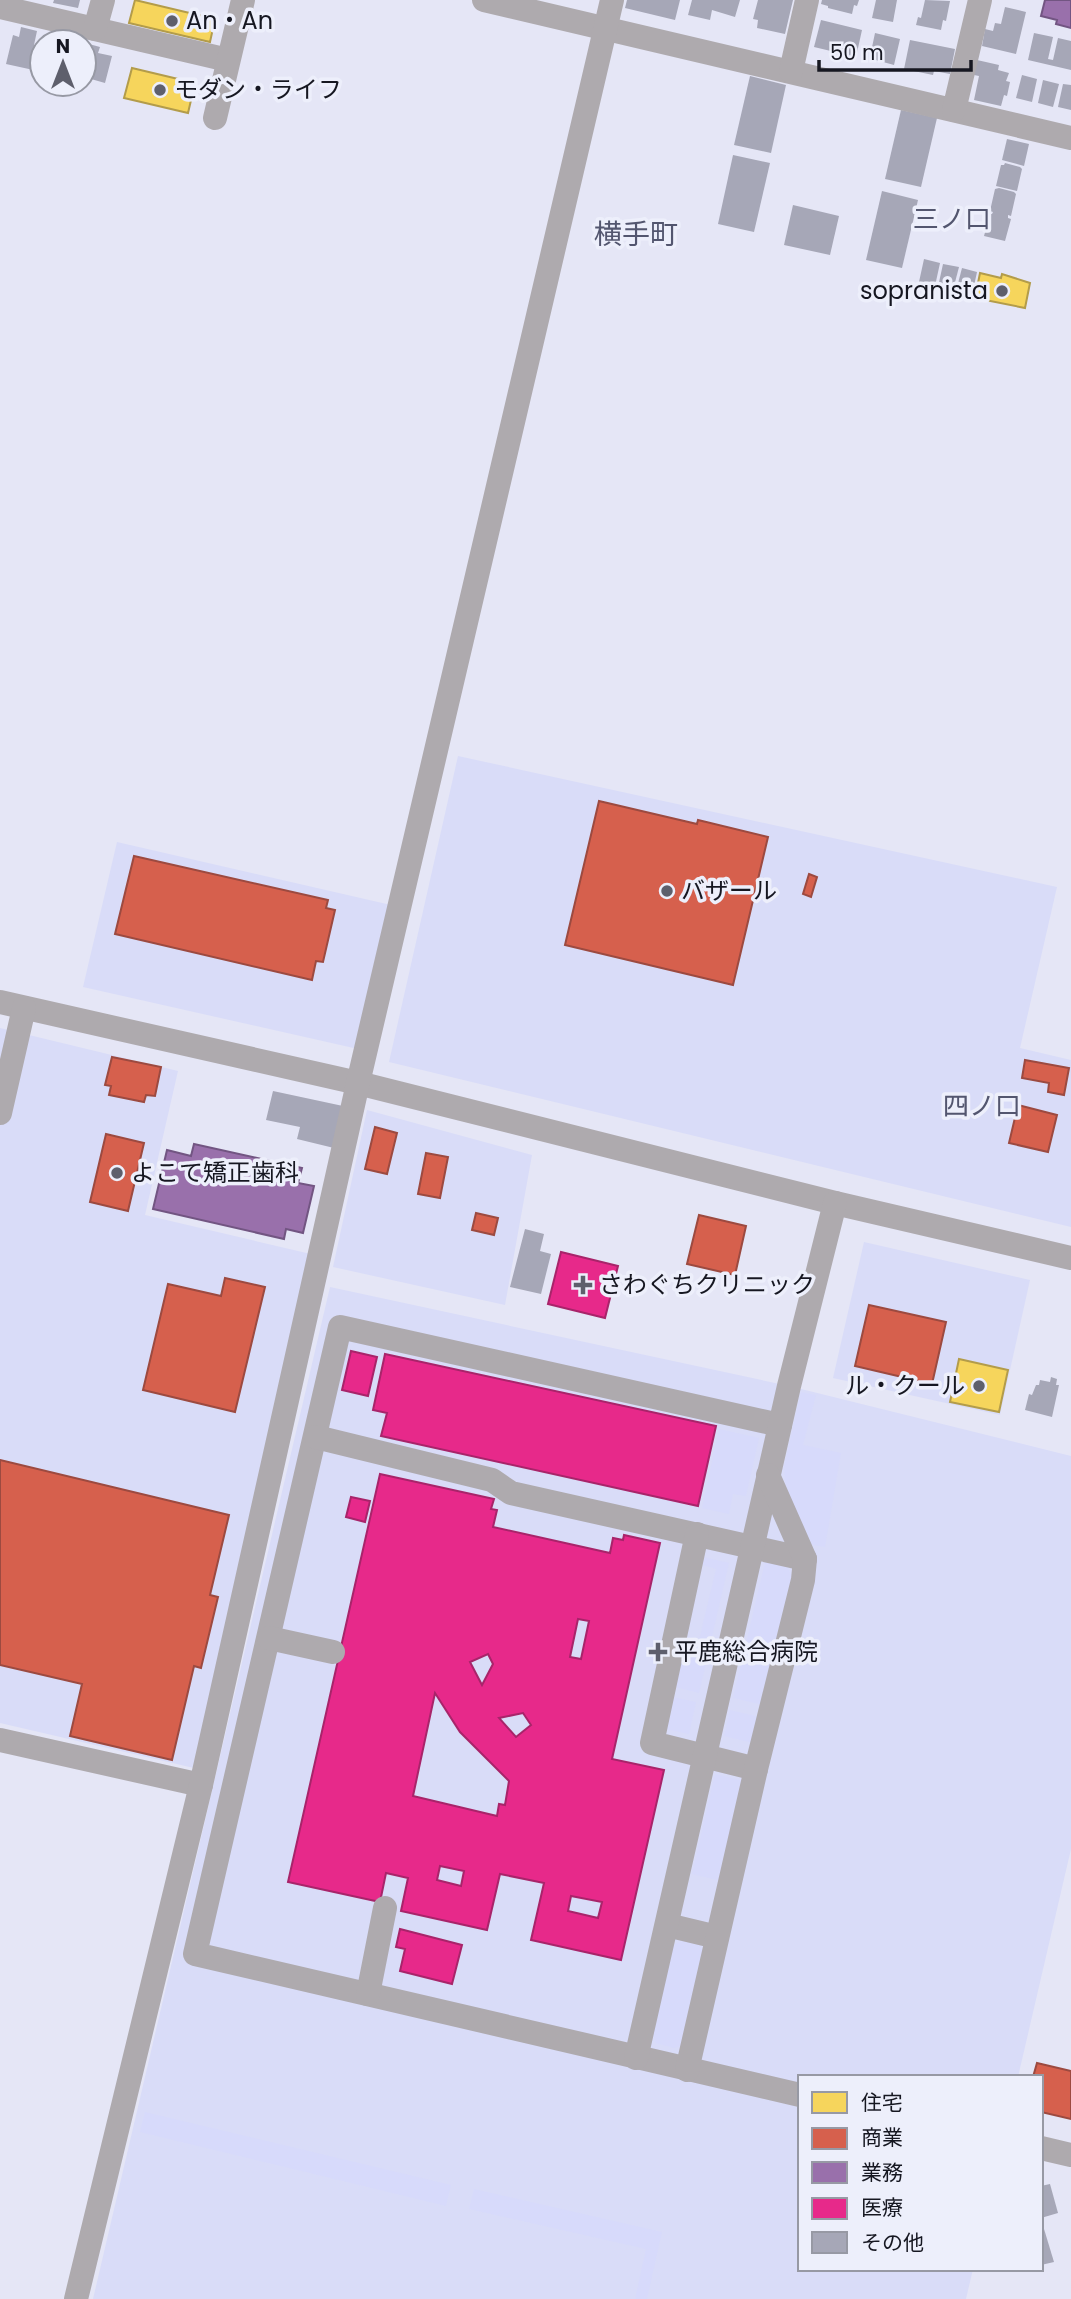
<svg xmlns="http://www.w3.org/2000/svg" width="1071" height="2299" font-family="Poppins,'Noto Sans JP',sans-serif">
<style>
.built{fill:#d9dcf8}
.green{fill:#d7dafb}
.homes{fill:#f6d55c;stroke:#b39c4a;stroke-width:2}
.shops{fill:#d6604d;stroke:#9c4a40;stroke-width:2}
.offices{fill:#9970ab;stroke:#725582;stroke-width:2}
.health{fill:#e7298a;stroke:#a8246a;stroke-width:2;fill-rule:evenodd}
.building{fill:#a6a7b7}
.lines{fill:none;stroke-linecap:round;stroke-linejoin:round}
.minor{stroke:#aeaaae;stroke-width:24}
.poi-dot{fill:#5e5f6c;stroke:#edeffb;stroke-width:2.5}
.labels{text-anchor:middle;stroke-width:7;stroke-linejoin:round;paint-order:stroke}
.poi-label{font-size:24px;fill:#161721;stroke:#edeffb;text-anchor:start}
.neighbourhood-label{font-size:26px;fill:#53566f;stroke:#edeffb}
.quarter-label{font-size:28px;fill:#53566f;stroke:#edeffb}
</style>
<rect width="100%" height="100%" fill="#e5e6f6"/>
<g class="built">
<polygon points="458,756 1057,887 1020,1048 1071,1060 1071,1227 389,1062"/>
<polygon points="117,842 391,905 358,1049 83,987"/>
<polygon points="0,1028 178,1071 145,1215 315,1255 194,1768 0,1723"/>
<polygon points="367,1110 532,1155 505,1305 333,1267"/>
<polygon points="864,1242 1030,1280 1000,1415 833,1378"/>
<polygon points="330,1287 789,1386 1071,1456 1071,1849 1018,2077 800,2077 800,2269 973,2269 966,2299 93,2299"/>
</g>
<g class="green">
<polygon points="801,1392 816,1395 803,1445 841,1453 825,1547 803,1543 785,1481 784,1467"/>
<polygon points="719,1429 759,1438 746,1496 733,1494 729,1514 702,1508"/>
<polygon points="702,1557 729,1563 699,1693 672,1686 679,1653 695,1657 716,1569 700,1564"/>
<polygon points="766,1558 787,1566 792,1576 763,1705 733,1698"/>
<polygon points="668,1696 696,1702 689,1734 662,1728"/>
<polygon points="730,1710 760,1717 753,1743 724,1736"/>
<polygon points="715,1774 745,1781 721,1881 692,1874"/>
<polygon points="682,1941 699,1944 703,1951 682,2046 674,2048 656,2043 653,2033 672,1947 675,1944"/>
<polygon points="145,2112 451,2185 446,2206 140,2132"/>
<polygon points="474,2189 662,2232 647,2299 635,2299 646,2249 469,2209"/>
</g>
<g class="homes">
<polygon points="135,0 215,19 210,42 129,23"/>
<polygon points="132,68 195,83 188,113 124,98"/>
<polygon points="980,273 1001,278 1002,274 1030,283 1025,308 975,298"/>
<polygon points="959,1359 1008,1370 999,1412 950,1402"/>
</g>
<g class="shops">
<polygon points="599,801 697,824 698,820 768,837 733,985 565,945"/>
<polygon points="134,856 328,900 326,908 335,910 323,962 316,961 312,980 115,934"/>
<polygon points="809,874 817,877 811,897 803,894"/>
<polygon points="112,1057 161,1067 155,1096 146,1095 144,1102 109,1095 111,1086 105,1085"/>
<polygon points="1025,1060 1069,1068 1064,1095 1048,1092 1049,1083 1022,1078"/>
<polygon points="1018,1105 1057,1115 1048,1152 1009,1143"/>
<polygon points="375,1127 397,1133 387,1174 365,1169"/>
<polygon points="106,1134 144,1143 128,1211 90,1202"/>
<polygon points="426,1153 448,1157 440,1198 418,1194"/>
<polygon points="476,1213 498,1218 494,1235 472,1230"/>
<polygon points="699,1215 746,1226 735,1275 687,1264"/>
<polygon points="225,1278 265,1287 235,1412 143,1390 168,1284 221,1296"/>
<polygon points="869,1305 946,1322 932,1384 855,1366"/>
<polygon points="0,1460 229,1515 210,1595 218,1597 201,1668 194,1666 172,1760 70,1736 82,1684 0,1665"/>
<polygon points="1037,2063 1071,2071 1071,2119 1041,2112 1041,2077 1033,2077"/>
</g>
<g class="offices">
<polygon points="1045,0 1071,0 1071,28 1056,24 1057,20 1041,16"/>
<polygon points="194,1144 302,1168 298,1183 314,1186 303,1233 286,1229 284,1239 153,1209 167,1150 191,1156"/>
</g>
<g class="health">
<polygon points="561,1252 618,1266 605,1318 548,1304"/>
<polygon points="351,1351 377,1357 368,1396 342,1390"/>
<polygon points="385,1354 716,1426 698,1506 381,1436 387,1413 373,1410"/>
<path d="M380,1474L494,1499L491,1509L497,1510L493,1527L610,1553L613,1538L623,1540L624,1535L660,1543L612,1759L664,1770L621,1960L531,1940L544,1883L500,1874L487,1930L401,1911L408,1878L386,1873L380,1902L288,1882ZM578,1619L589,1621L581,1659L570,1657ZM488,1654L493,1664L482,1685L470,1662ZM435,1693L460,1732L509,1781L505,1805L499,1804L497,1816L413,1796ZM523,1713L531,1725L516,1737L499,1718ZM440,1866L464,1871L461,1886L437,1880ZM571,1896L602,1902L598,1918L568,1911Z"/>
<polygon points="351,1497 370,1501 365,1522 346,1517"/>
<polygon points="400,1929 462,1945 452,1984 400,1971 405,1949 396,1947"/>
</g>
<g class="building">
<polygon points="54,0 80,0 78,8 53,3"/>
<polygon points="627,0 680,0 675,20 625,8"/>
<polygon points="692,0 740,0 735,17 712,10 710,20 688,15"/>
<polygon points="758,0 793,0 785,34 757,28 758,20 753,19"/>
<polygon points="822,0 859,0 857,6 854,5 852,14 828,8 828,6 821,4"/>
<polygon points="876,0 897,0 893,22 872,18"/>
<polygon points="925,0 950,1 946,21 943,20 941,30 916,25 918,17 921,18"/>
<polygon points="1005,7 1026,12 1016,54 982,46 985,29 993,31 995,23 1001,24"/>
<polygon points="821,20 862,30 856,57 814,47"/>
<polygon points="21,27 37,31 34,45 42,47 38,71 6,64 13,35 19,37"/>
<polygon points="57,33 83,39 83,42 55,42"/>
<polygon points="875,33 900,39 894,65 872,59 874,52 871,52"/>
<polygon points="1034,33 1053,37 1048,59 1053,60 1058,38 1071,41 1071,70 1028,60"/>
<polygon points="910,40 955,49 950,74 934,71 933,75 904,69"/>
<polygon points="89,44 100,47 98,53 112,56 105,83 84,77 84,64"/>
<polygon points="977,60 999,65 998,70 1009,73 1006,81 1010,82 1007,96 1004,95 1001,106 974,100 979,76 974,75"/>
<polygon points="1022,75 1037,79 1032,102 1016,98"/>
<polygon points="750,76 786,85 771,153 734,145"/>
<polygon points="1043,80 1059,84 1053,107 1038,103"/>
<polygon points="1063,84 1071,85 1071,110 1058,107"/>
<polygon points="901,110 937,118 921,187 885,179"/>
<polygon points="1007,139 1029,144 1024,166 1002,160"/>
<polygon points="733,155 770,163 754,232 718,224"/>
<polygon points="1005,163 1020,167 1022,169 1017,191 996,186 1001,165 1004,165"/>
<polygon points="999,188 1014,192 1016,194 1011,216 1008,215 1008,218 1011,219 1005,241 984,236 990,214 992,214 993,212 990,211 995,189"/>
<polygon points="882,191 918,200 902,268 866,260"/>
<polygon points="793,205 839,216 830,255 784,245"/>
<polygon points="924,259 940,263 935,286 919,282"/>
<polygon points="943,264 959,267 953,290 938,287"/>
<polygon points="962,268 977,272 972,295 956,291"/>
<polygon points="273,1091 343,1106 334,1148 297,1139 300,1127 266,1120"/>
<polygon points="525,1229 544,1234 540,1251 551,1254 541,1294 510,1287"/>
<polygon points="1051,1377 1057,1379 1056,1385 1059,1385 1052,1417 1025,1410 1029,1394 1032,1395 1036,1385 1039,1385 1040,1380 1050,1382"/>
<polygon points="1050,2184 1058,2213 1041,2218 1041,2186"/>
<polygon points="1041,2219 1054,2262 1041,2265"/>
</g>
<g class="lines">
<g class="minor">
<polyline points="484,0 1071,138"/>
<polyline points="0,7 228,60"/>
<polyline points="95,29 103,0"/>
<polyline points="791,71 807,0"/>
<polyline points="954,110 980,0"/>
<polyline points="215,118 243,0"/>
<polyline points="0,1002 358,1083 835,1203 1071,1258"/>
<polyline points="0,1113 24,1008"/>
<polyline points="780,1425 340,1327 195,1954 800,2095"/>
<polyline points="316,1437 492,1480 511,1493 805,1559"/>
<polyline points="697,1534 652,1743 756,1769"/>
<polyline points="269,1638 333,1652"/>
<polyline points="0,1740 201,1785"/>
<polyline points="667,1925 717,1937"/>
<polyline points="368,1994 385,1908"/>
<polyline points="636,2058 789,1386 835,1203"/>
<polyline points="687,2070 756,1769 803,1580 805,1559 768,1475"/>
<polyline points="1041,2148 1071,2155"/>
<polyline points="76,2299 201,1785 358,1083 612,0"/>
</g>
</g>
<g class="poi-dot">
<circle cx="172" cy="21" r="7"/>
<circle cx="160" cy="90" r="7"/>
<circle cx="1002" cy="291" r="7"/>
<circle cx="667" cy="891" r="7"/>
<circle cx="117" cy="1173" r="7"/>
<path d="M579.5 1274.5h7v7h7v7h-7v7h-7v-7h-7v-7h7z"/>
<circle cx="979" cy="1386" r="7"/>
<path d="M654.5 1641.5h7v7h7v7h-7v7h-7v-7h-7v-7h7z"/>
</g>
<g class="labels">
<g class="poi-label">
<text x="186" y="29">An・An</text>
<text x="174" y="98">モダン・ライフ</text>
<text x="988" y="299" text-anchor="end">sopranista</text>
<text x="681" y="899">バザール</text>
<text x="131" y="1181">よこて矯正歯科</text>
<text x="599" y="1293">さわぐちクリニック</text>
<text x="965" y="1394" text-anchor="end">ル・クール</text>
<text x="674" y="1660">平鹿総合病院</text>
</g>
<g class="neighbourhood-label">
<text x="952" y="228">三ノ口</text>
<text x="982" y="1115">四ノ口</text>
</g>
<g class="quarter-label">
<text x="636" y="244">横手町</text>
</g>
</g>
<rect x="798" y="2075" width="245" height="196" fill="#edeffb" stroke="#9799a4" stroke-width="2"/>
<rect x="812" y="2092" width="35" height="21" fill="#f6d55c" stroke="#9799a4" stroke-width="2"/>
<text x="861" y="2110" font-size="21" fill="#161721">住宅</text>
<rect x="812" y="2128" width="35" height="21" fill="#d6604d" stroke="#9799a4" stroke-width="2"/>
<text x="861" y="2145" font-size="21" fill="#161721">商業</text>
<rect x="812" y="2162" width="35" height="21" fill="#9970ab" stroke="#9799a4" stroke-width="2"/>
<text x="861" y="2180" font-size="21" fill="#161721">業務</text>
<rect x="812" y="2198" width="35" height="21" fill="#e7298a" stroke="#9799a4" stroke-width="2"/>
<text x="861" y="2215" font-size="21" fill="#161721">医療</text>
<rect x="812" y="2232" width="35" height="21" fill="#a6a7b7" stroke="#9799a4" stroke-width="2"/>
<text x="861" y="2250" font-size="21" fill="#161721">その他</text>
<g transform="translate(63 63)"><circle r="33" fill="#edeffb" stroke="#9799a4" stroke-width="2"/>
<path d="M0-5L12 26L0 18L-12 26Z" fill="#5e5f6c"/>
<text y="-10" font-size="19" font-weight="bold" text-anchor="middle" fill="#161721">N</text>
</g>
<path d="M819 60v10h152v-10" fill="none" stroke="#161721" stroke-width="3.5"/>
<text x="830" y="60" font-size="21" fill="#161721" stroke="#edeffb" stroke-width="5" paint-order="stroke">50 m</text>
</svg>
